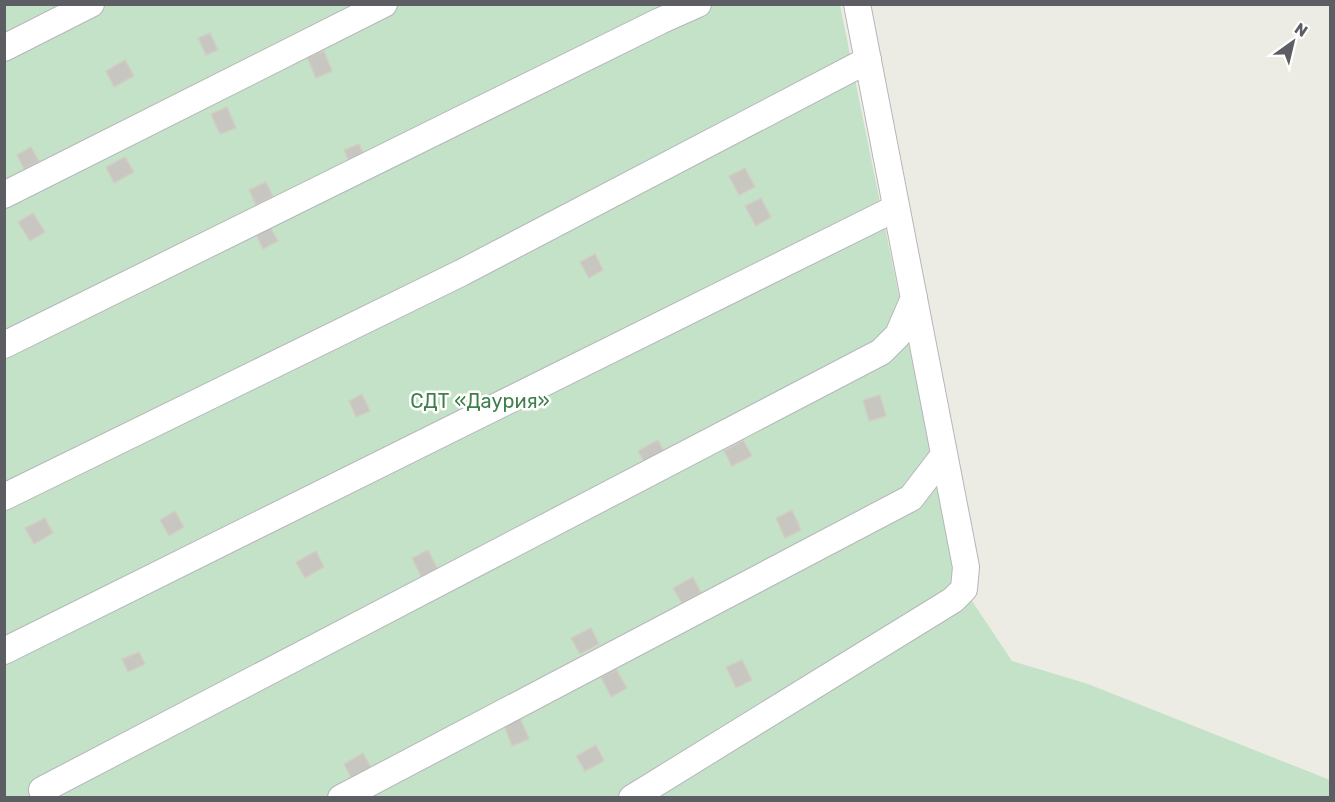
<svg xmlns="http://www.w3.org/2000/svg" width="1335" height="802" font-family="Rubik,sans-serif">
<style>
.green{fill:#c4e2c7}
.building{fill:#c8c6c1;stroke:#d1cec3;stroke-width:1.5}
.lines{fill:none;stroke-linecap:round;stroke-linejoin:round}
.minor-casing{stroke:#b5b6ba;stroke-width:28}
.minor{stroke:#fff;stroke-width:26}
.labels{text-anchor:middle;stroke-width:5;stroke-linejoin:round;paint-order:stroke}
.park-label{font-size:20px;fill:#3f7f4a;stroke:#fff}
</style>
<rect width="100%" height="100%" fill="#edece4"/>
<polygon class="green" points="5,4 840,5 956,577 1012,661 1088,684 1330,780 1330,798 5,798"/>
<g class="building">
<polygon points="210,33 218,50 206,55 198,38"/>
<polygon points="324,51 332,71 316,78 307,57"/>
<polygon points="125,60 134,76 114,87 106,71"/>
<polygon points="227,107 236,128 220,134 211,114"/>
<polygon points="359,144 366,160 351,166 344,150"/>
<polygon points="31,147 39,161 24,169 17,155"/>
<polygon points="125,157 134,172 114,183 106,167"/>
<polygon points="745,168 755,187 739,195 729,176"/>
<polygon points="266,182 273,197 256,205 249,190"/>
<polygon points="761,198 771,217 756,226 745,206"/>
<polygon points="33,213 45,232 30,241 18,222"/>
<polygon points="269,225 278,241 263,249 255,232"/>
<polygon points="595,254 603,270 589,278 580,262"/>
<polygon points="362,394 370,411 356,417 349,401"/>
<polygon points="880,395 886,416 869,421 863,400"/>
<polygon points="658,440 666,456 647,466 638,451"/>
<polygon points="743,440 752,456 732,466 724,451"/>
<polygon points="792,510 801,530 785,538 776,518"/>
<polygon points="175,511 184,527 169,536 160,520"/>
<polygon points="45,518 53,533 34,544 25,528"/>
<polygon points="428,550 438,570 422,578 412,558"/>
<polygon points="316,551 324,567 305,578 296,562"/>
<polygon points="693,577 701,593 682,603 673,588"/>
<polygon points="591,628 599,644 580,654 571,638"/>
<polygon points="139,652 145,664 128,672 122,659"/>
<polygon points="742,660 752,680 736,688 726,667"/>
<polygon points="616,669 627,688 611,697 601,677"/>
<polygon points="520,718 529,739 512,746 504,725"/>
<polygon points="596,745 604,761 585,771 576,756"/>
<polygon points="363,753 372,769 352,779 344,764"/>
</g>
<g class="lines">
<g class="minor-casing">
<g id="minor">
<polyline points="4,48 91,4"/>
<polyline points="4,195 384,4"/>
<polyline points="4,345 660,21 698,4"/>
<polyline points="4,497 461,273 868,60"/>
<polyline points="4,651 896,208"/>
<polyline points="42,790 881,352 898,335 914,298"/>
<polyline points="341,798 911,498 944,455"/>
<polyline points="632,798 953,600 964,589 966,567 857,4"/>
</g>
</g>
<use href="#minor" class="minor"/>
</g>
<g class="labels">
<g class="park-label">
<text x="480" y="408">СДТ «Даурия»</text>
</g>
</g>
<rect width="1335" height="802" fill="none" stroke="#5c5e63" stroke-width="12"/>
<g transform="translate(1293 42) rotate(34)" stroke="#ffffff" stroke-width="4.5" paint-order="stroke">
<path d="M0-4.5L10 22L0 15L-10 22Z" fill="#5c5e63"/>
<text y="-9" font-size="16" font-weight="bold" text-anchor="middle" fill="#5c5e63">N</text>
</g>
</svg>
